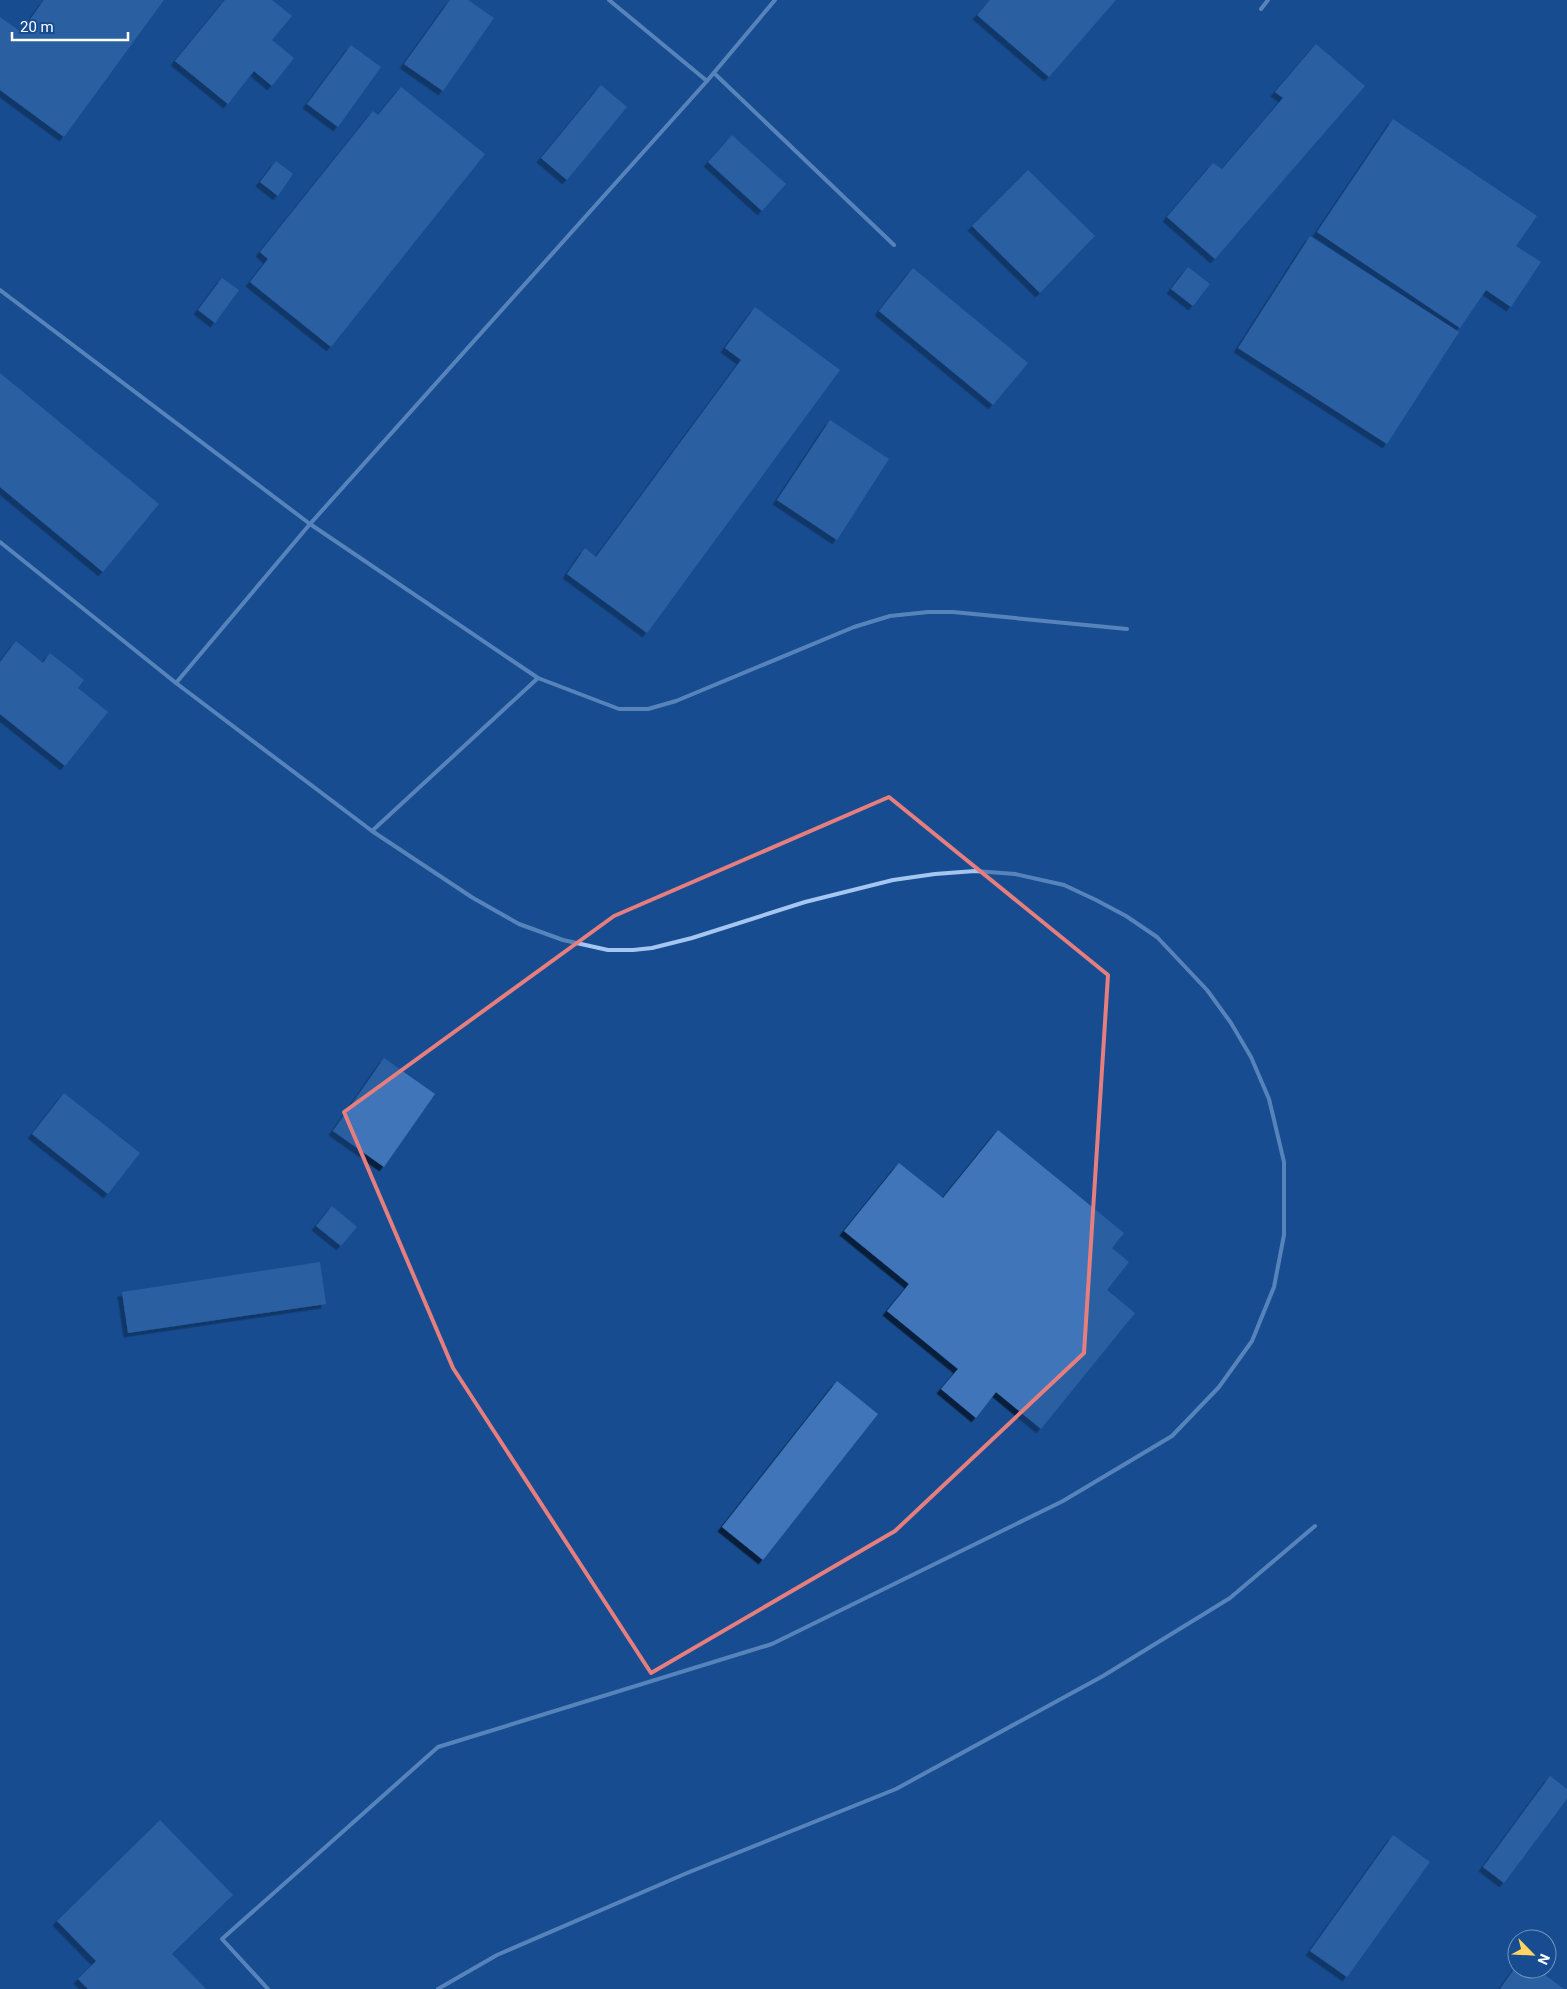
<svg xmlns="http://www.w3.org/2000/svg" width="1567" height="1989" font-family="Roboto,sans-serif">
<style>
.building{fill:#4075b9;filter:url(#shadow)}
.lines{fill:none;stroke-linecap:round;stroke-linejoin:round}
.service{stroke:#a5c6f0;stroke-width:4}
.marked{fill:none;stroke:#e67e7e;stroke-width:4;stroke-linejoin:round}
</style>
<defs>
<filter id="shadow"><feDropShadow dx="-4.5" dy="4.5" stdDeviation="0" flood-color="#0009"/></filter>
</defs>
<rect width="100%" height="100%" fill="#174c90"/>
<g class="building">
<polygon points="44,0 164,0 64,137 0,90 0,17 21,32"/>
<polygon points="225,0 272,0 292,16 272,40 294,58 272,86 254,71 228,104 175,61"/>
<polygon points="450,0 468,0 494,18 443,91 404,64"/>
<polygon points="990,0 1116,0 1049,77 977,15"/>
<polygon points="1316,44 1365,86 1215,259 1167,217 1213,163 1222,169 1283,98 1275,92"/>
<polygon points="351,45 381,67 338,127 307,104"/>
<polygon points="601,85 627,107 567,180 541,158"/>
<polygon points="401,87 485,154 331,347 250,282 268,259 260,252 373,111 378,115"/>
<polygon points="1393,119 1537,216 1516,246 1541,262 1511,307 1486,290 1460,328 1317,232"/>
<polygon points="732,135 786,184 762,211 708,162"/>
<polygon points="276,161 293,174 278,196 260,182"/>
<polygon points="1028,170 1095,236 1040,293 972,226"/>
<polygon points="1310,236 1459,332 1387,444 1238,348"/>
<polygon points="1188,267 1210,284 1193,306 1171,289"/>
<polygon points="913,268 1028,363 993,405 879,311"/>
<polygon points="222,278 239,290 215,323 198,310"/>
<polygon points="755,307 840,370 647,633 567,574 585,548 596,557 741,360 725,348"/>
<polygon points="0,373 159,504 103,572 0,487"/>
<polygon points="830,420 889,459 837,540 777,500"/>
<polygon points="16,641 43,663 50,653 84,680 78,688 108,712 65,766 0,714 0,662"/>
<polygon points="384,1058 435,1094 384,1167 333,1131"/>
<polygon points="64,1093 140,1153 108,1194 32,1134"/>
<polygon points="998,1130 1124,1233 1112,1248 1129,1262 1107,1290 1135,1313 1041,1429 996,1392 976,1418 941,1389 958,1369 887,1311 909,1284 844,1231 899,1163 943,1198"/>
<polygon points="332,1206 357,1227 341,1246 316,1226"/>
<polygon points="320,1262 326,1304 128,1333 122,1292"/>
<polygon points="837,1381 878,1414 763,1560 722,1527"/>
<polygon points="1550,1776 1567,1789 1567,1799 1504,1883 1483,1867"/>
<polygon points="160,1820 233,1895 172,1954 206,1989 88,1989 78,1979 96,1961 57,1921"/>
<polygon points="1393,1835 1430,1862 1347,1977 1310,1951"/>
<polygon points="1517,1965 1517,1969 1537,1969 1564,1989 1500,1989"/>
</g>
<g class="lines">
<g class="service">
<polyline points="609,0 707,81"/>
<polyline points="1261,9 1268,0"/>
<polyline points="714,73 894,245"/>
<polyline points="0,290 310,524 538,678 619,709 648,709 676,701 854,627 890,616 928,612 953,612 1127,629"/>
<polyline points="0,542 176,683 372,831 473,898 519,924 563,940 608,950 633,950 652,948 692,938 805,902 893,880 935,874 975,871 1015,874 1064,885 1096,900 1126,916 1157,937 1207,990 1231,1023 1251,1057 1269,1099 1284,1162 1284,1235 1274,1287 1252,1341 1219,1387 1172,1436 1063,1501 772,1644 438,1747 222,1939 268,1989"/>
<polyline points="176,683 310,524 707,81 775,0"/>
<polyline points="372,831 538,678"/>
<polyline points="438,1989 497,1955 687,1873 896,1789 1103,1676 1230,1598 1315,1526"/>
</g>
</g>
<path d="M0 0H1567V1989H0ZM889,797L1108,975L1084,1353L895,1531L651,1673L453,1368L344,1112L614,916Z" fill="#174c90" fill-opacity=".55" fill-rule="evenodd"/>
<path class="marked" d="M889,797L1108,975L1084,1353L895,1531L651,1673L453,1368L344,1112L614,916Z"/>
<g transform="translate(1532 1954) rotate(114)"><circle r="24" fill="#174c90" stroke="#7494bc"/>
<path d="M0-4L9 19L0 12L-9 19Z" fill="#ffd364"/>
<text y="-8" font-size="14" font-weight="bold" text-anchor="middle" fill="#ffffff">N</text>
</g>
<path d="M12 32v8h116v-8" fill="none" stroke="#ffffff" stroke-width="2.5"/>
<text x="20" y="32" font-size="15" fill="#ffffff" stroke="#174c90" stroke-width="4" paint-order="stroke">20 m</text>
</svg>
